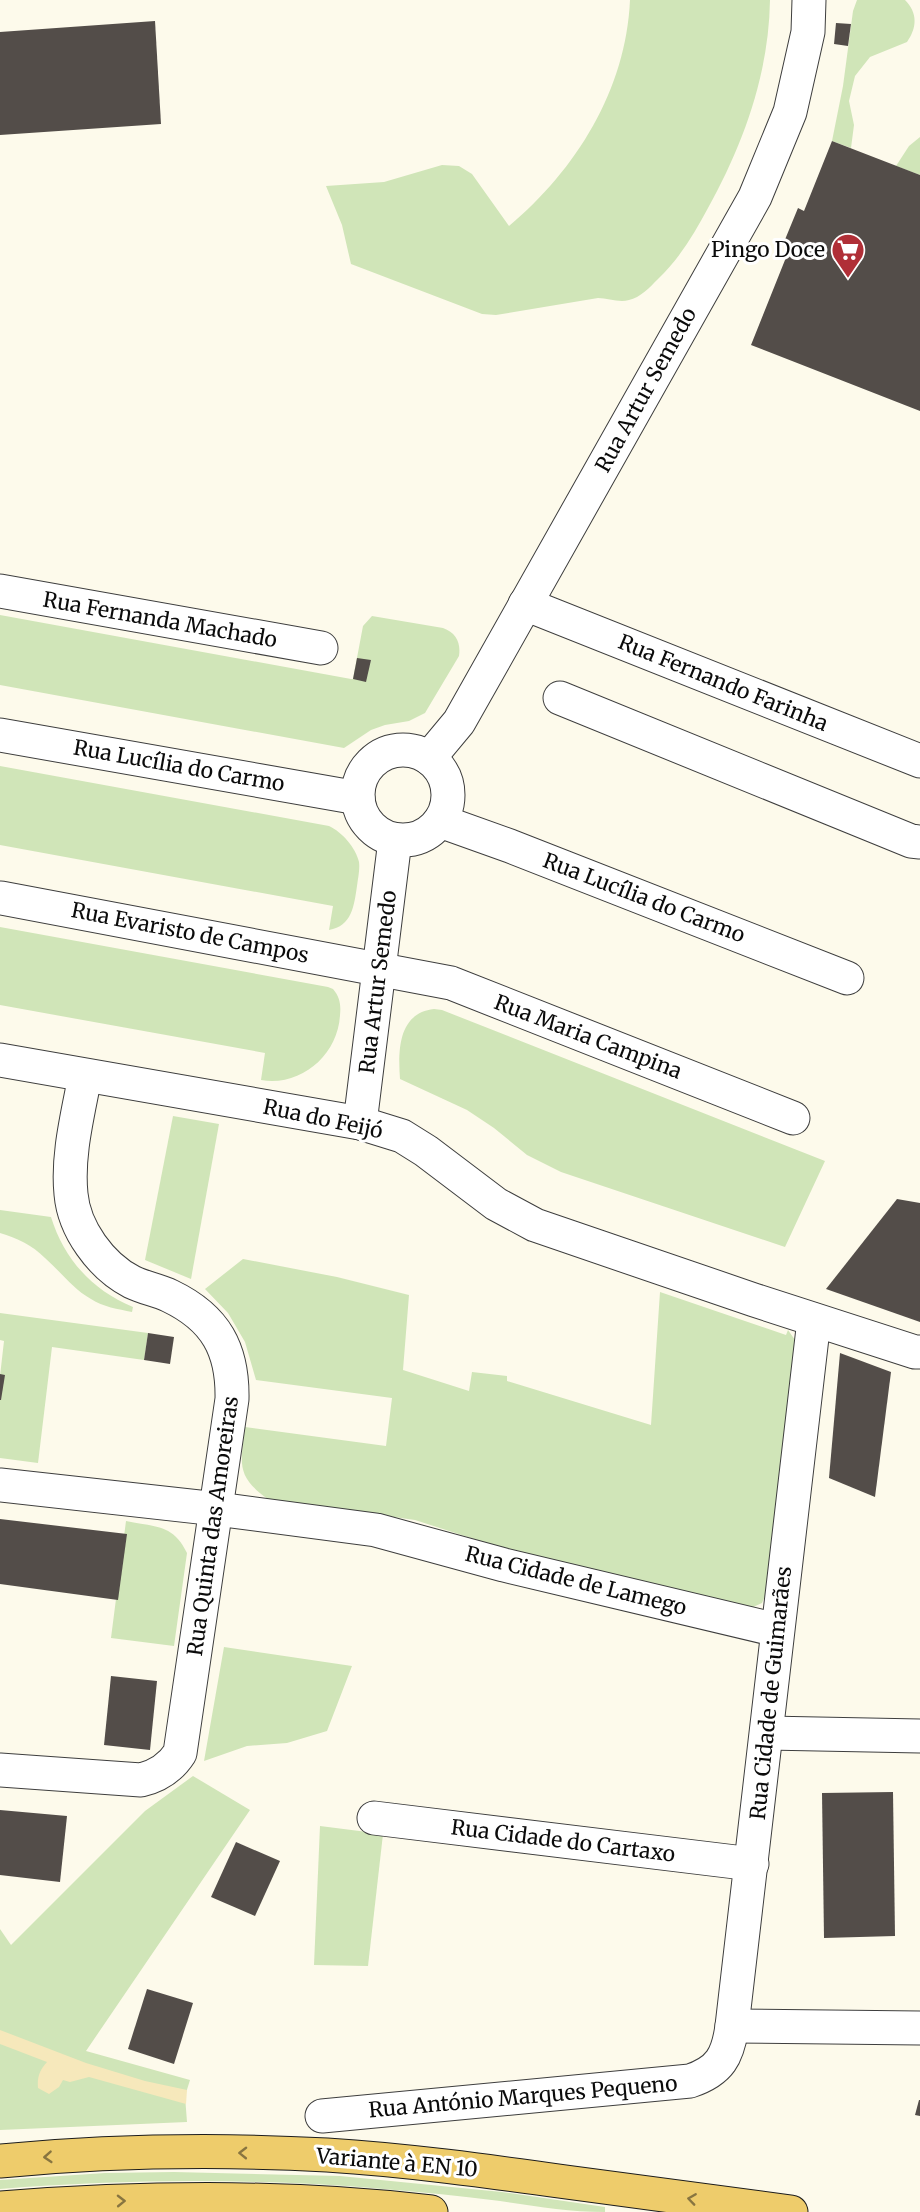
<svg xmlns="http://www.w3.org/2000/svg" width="920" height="2212" font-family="Merriweather,serif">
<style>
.green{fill:#d0e5b8}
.sand{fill:#f6e8bb}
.building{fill:#534d49}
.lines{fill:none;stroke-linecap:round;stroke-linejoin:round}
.minor-casing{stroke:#3e3e3e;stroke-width:35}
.major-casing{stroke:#1c1c1c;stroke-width:35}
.minor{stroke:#fff;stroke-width:33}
.major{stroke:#eecc6b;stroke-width:33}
.oneway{stroke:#887540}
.labels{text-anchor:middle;stroke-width:6;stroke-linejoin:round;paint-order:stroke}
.poi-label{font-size:21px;fill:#0b0b0b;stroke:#fff;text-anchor:end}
.street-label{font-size:21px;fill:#0b0b0b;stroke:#fff}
</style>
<rect width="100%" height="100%" fill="#fdfaeb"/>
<g class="green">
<path d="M630,0H770C769,74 743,145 708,208C694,234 680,258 658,279C650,287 640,298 629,300C619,303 608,298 598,298L496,315L482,314L351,264L342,225L326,186L384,182L442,165L459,166L472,174L509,226C576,170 626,90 630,0Z"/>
<path d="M857,0H905C918,13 917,28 907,42L870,57L855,76L849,101L854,125L851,148L832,141L843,86L853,11Z"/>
<polygon points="920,137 920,175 896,166 909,146"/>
<path d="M0,615L351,679H353L363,626L372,616L443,628C456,633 461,642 459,656L425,713L409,721L385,725L371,730L344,748L0,685Z"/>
<path d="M0,766L329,826C342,832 356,848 359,862C360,870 358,878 357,886C354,906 352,926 329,930L333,906L0,845Z"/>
<path d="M0,927L328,987L333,989C340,997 341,1005 340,1015C338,1055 301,1087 261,1080L265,1053L0,1005Z"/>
<path d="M434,1009L442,1010L825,1161L785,1247L561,1172L527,1155L494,1128L467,1110L400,1079C398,1051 398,1013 434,1009Z"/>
<polygon points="173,1116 219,1124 191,1279 145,1260"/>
<path d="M0,1210L51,1217C64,1259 92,1290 133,1307L132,1312C118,1309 103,1307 91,1299C73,1289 61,1272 45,1258C32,1245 17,1238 0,1233Z"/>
<path d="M243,1259L337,1277L409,1295L403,1370L469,1391L472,1372L507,1376V1381L651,1425L660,1292L786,1335L788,1330L795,1340L765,1596L762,1603L751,1608L502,1548L415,1520L268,1499C235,1476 241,1463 245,1427L386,1446L392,1398L256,1380L245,1342L228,1313L205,1289Z"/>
<polygon points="0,1313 148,1333 144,1360 52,1347 38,1463 0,1458 0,1376 4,1341 0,1340"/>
<path d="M126,1521C155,1527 173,1524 187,1553L174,1646L111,1638Z"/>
<polygon points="224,1647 352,1666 327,1731 287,1743 247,1746 204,1761"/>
<polygon points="193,1776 250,1810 86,2051 190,2080 185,2096 187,2122 0,2130 0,1929 11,1945 145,1811"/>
<polygon points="320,1826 383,1834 368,1966 314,1965"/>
<path d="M174,2172L340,2176L502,2192L605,2207V2212C569,2212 535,2206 500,2201C461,2196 422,2192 383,2189C255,2178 128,2179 0,2189V2180L105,2173Z"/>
</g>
<path class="sand" d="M0,2030L86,2063L145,2081L187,2090L186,2104L89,2077L70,2082L63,2080L59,2087L49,2094L38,2088C37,2076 40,2070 47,2062L0,2044Z"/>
<g class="building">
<polygon points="155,21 161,124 0,135 0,32"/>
<polygon points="836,23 851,24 848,46 834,44"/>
<polygon points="832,141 920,175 920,411 751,345 791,245 784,242 798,208 804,211"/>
<polygon points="357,658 371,660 366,682 353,679"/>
<polygon points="897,1199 920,1203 920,1322 826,1289"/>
<polygon points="148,1333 174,1337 170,1364 144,1360"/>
<polygon points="840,1353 891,1372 875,1497 829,1478"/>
<polygon points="0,1374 5,1375 1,1400 0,1400"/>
<polygon points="0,1519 127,1534 118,1600 0,1584"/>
<polygon points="111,1676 157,1681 150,1750 104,1745"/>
<polygon points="893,1792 895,1936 824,1938 822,1793"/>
<polygon points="0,1810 67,1816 60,1882 0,1875"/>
<polygon points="236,1842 280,1861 255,1916 211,1897"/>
<polygon points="147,1989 193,2003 174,2064 128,2049"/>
<polygon points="919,2100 920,2100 920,2116 915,2115"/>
</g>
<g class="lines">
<g class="minor-casing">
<g id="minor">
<polyline points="0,591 321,648"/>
<polyline points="525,604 920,761"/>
<polyline points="560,698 911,841 920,842"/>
<polyline points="0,735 358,798"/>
<circle cx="403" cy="795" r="45"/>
<polyline points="429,758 459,722 755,197 790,112 808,32 809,0"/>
<polyline points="440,821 510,846 847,978"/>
<polyline points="1,898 451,983 793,1118"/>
<polyline points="0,1060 360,1123 402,1136 426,1151 496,1204 535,1225 754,1300 915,1352 920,1352"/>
<polyline points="360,1123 395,840"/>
<polyline points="0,1485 217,1509 376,1530 504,1565 777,1630"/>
<polyline points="767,1733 920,1736"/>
<path d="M0,1770L141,1780C158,1776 171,1767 180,1753L232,1399C233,1350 216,1318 170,1296C158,1290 144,1288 132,1282C101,1266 74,1229 71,1194C67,1155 78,1114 85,1076"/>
<polyline points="374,1818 752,1864"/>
<polyline points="732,2026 920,2028"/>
<path d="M322,2116L690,2081C720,2071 728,2056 732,2026L814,1320"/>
</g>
</g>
<g class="major-casing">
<g id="major">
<path d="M0,2161C108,2151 218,2149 327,2155C407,2160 487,2171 566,2182C641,2192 716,2202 791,2212"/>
<path d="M0,2208C143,2197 288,2195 431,2212"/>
</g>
</g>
<use href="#minor" class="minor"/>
<use href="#major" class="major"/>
</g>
<defs><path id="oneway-chevron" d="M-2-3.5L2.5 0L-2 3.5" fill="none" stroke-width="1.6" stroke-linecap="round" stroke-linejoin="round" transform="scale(1.5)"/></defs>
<g class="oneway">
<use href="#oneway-chevron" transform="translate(243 2153) rotate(-179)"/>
<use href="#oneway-chevron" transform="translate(48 2157) rotate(176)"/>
<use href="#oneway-chevron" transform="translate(692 2199) rotate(-172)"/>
<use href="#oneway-chevron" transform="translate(121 2201) rotate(-1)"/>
</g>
<defs>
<g id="supermarket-pin" transform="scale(1.725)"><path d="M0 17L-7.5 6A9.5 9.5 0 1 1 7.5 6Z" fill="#b02f37" stroke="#fff"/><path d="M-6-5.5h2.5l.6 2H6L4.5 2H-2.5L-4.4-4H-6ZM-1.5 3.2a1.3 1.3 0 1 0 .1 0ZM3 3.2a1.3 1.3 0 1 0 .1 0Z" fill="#fff"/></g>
</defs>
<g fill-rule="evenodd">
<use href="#supermarket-pin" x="848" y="250"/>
</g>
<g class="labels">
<g class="poi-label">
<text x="825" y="257">Pingo Doce</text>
</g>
<g class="street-label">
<text transform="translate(646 390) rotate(-61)" y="7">Rua Artur Semedo</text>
<text transform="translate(160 620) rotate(10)" y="7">Rua Fernanda Machado</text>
<text transform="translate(723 683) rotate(22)" y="7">Rua Fernando Farinha</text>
<text transform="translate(179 766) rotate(10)" y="7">Rua Lucília do Carmo</text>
<text transform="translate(644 898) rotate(21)" y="7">Rua Lucília do Carmo</text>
<text transform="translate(190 933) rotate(11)" y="7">Rua Evaristo de Campos</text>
<text transform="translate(378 982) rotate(-83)" y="7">Rua Artur Semedo</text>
<text transform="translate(588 1037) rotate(21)" y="7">Rua Maria Campina</text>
<text transform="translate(323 1119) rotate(12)" y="7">Rua do Feijó</text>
<text transform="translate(213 1526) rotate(-82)" y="7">Rua Quinta das Amoreiras</text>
<text transform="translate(576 1581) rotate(14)" y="7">Rua Cidade de Lamego</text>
<text transform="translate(771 1693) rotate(-84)" y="7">Rua Cidade de Guimarães</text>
<text transform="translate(563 1841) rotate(7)" y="7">Rua Cidade do Cartaxo</text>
<text transform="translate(523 2097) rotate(-5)" y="7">Rua António Marques Pequeno</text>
<text transform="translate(397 2163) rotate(5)" y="7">Variante à EN 10</text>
</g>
</g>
</svg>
